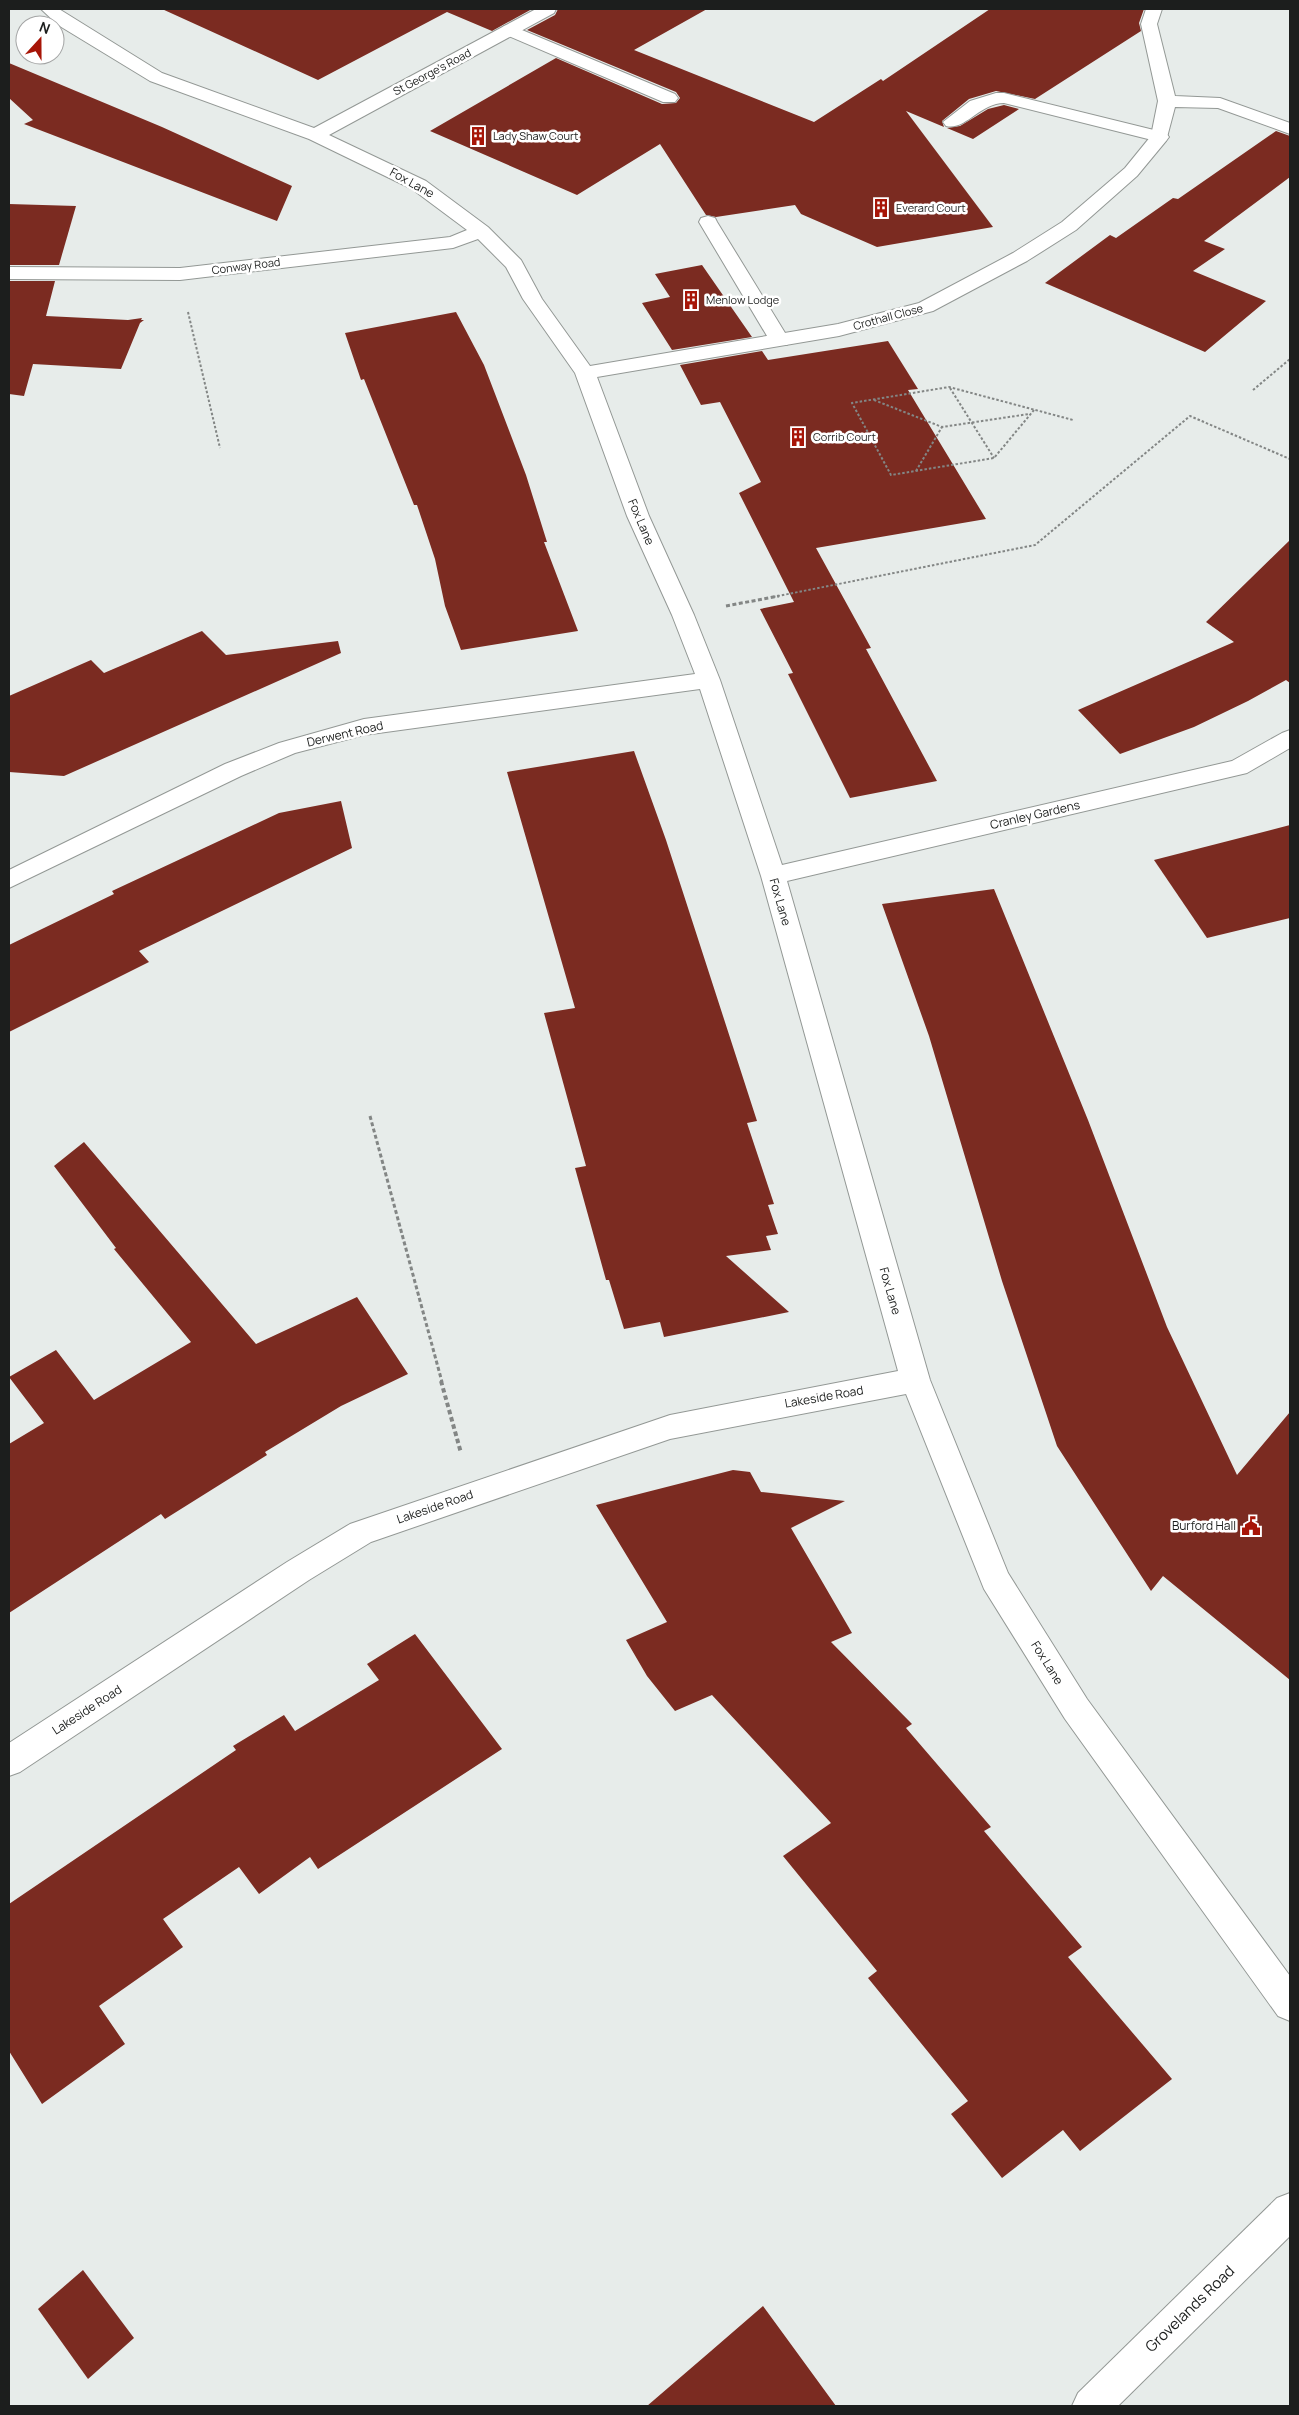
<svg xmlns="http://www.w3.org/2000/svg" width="1299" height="2415" font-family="Manrope,sans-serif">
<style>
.building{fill:#7b2b21}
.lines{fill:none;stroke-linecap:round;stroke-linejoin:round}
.lane-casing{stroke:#939895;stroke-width:2}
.street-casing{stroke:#939895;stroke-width:2}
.path-far2{stroke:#838685;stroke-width:2;stroke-dasharray:2.5 2;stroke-linecap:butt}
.path-far1{stroke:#838685;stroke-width:3;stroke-dasharray:4 2.5;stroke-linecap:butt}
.path{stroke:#838685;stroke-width:4;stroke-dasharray:4.5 3;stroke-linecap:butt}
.lane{fill:#fff;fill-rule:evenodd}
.street{fill:#fff;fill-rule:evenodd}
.labels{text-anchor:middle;stroke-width:5;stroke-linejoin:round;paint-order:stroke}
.far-street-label{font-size:11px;fill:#1c1e1d;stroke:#fff}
.far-poi-label{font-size:11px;fill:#1c1e1d;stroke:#fff;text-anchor:start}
.street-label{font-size:12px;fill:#1c1e1d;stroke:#fff}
.poi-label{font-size:12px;fill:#1c1e1d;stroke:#fff;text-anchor:end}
.near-street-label{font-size:15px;fill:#1c1e1d;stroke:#fff}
</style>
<rect width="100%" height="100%" fill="#e7ecea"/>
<g class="building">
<polygon points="162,9 532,9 492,31 447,12 318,80"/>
<polygon points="558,9 707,9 634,50 814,122 881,79 883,81 990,9 1144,9 1139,23 1141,31 1035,99 996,91 969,99 942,121 944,127 906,111 993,227 877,247 801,214 795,205 716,217 706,215 660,144 577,195 430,131 556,58 662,104 676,103 680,98 676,92 527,30 555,15"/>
<polygon points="9,63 162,127 292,186 277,221 24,124 33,120 9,98"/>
<polygon points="1004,105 1019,109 973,139 947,128 960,126 988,109"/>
<polygon points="1276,131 1290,136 1290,177 1204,241 1225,249 1193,271 1266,301 1205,352 1045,283 1110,235 1116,238 1173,198 1178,199"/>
<polygon points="9,204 76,206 59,265 9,265"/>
<polygon points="702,265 752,337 672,350 642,303 670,297 655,274"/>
<polygon points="9,281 55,281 46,316 128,320 142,318 141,320 144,320 140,323 121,369 33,364 24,396 9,394"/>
<polygon points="456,312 484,365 526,475 547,542 544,542 578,631 461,650 445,606 435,559 417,505 414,505 364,379 361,380 345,333"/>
<polygon points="888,341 918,389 908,390 986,519 816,548 871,648 866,649 937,781 850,798 788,674 793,673 760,609 794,602 739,493 761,482 720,402 701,405 680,365 762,351 768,360"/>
<polygon points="1290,540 1290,683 1286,680 1248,701 1194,727 1120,754 1078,710 1234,642 1206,622"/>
<polygon points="202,631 226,655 338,641 341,653 64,776 9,772 9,696 91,660 104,673"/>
<polygon points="634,751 666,840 757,1121 747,1123 774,1204 768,1205 778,1234 766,1236 771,1250 726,1256 789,1312 664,1337 660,1322 624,1329 609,1280 606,1280 575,1168 586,1166 544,1013 575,1008 507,772"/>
<polygon points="341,801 352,848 139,951 149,962 9,1032 9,945 114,894 112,891 279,813"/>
<polygon points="1290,825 1290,918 1207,938 1154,860"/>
<polygon points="994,889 1088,1120 1167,1327 1237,1475 1290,1412 1290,1680 1163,1576 1151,1591 1057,1446 1002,1281 929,1036 882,904"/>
<polygon points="84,1142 256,1344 357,1297 408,1374 341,1406 265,1452 267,1455 165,1519 161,1514 9,1613 9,1444 44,1423 9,1377 56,1350 94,1400 191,1342 114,1249 116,1248 54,1166"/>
<polygon points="733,1470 750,1472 761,1492 845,1501 791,1528 852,1633 831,1642 912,1724 906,1728 991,1827 984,1831 1082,1947 1068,1957 1172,2079 1080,2151 1063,2130 1002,2178 951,2114 968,2101 868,1978 877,1971 783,1856 831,1823 712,1695 675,1711 647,1676 626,1640 667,1622 596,1505"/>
<polygon points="415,1634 502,1749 318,1869 310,1857 259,1894 239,1867 163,1919 183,1947 99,2006 125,2044 42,2104 9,2051 9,1904 236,1750 233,1746 284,1715 295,1731 379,1680 367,1664"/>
<polygon points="83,2270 134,2338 88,2379 38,2309"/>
<polygon points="763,2306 836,2406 647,2406 711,2351"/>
</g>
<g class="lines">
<g class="lane-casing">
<g id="lane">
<polygon points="510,25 675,94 678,98 675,102 663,102 504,34 501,30 504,26"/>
<path d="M996,93H1004L1166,133L1169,137L1166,141L1160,142L1004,103C980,103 965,131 946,126L943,122L970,101Z"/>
<polygon points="708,216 715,218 717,222 790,341 787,345 773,345 770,341 699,222 701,218"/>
</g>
</g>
<g class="street-casing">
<g id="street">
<polygon points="41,9 59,9 162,73 314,128 536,9 556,9 554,13 329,135 426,181 488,227 521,260 542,299 590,366 838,324 919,303 1013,253 1062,222 1125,168 1151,136 1158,101 1141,24 1146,9 1162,9 1157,24 1175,96 1220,98 1290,123 1290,134 1218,108 1175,107 1166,141 1137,176 1076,230 1027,261 933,311 839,336 597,377 649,516 694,615 720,680 782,865 1232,761 1282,733 1290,730 1290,748 1247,773 787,881 930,1380 1008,1573 1087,1699 1290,1976 1290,2021 1278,2016 1065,1719 984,1589 906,1394 670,1439 371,1542 309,1580 20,1772 9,1776 9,1743 287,1562 350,1524 670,1415 898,1371 761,876 700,689 364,735 295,753 241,776 9,888 9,870 225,764 279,743 364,719 695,674 672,615 627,516 575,373 523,299 506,267 478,239 453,248 180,280 9,279 9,267 180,268 450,237 467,230 412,189 309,139 150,81 58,25"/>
<polygon points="1290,2193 1290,2236 1118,2406 1072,2406 1078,2393 1277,2198"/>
</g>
</g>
<g class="path-far2">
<polyline points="188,312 220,448"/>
<polyline points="950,388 994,458"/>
<polyline points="1253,390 1290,359"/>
<polyline points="874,400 942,427 1029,414"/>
<polyline points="1034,410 994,458 891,475 852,403 949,387 1073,420"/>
<polyline points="916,471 942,427"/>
<polyline points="773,597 1035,545 1190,416 1290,459"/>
</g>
<g class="path-far1">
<polyline points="726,606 779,596"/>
<polyline points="370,1116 442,1382"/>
</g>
<polyline class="path" points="441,1381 461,1453"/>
<use href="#lane" class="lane"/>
<use href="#street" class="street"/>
</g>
<defs>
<g id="building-bare" transform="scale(1.5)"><path d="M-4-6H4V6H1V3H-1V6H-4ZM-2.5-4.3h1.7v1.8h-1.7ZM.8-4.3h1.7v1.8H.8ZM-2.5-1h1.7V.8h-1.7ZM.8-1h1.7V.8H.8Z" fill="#a71507" stroke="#fff" stroke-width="2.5" paint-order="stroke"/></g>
<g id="civic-bare" transform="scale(1.5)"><path d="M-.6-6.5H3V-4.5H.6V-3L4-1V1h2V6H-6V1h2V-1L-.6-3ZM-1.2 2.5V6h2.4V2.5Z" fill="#a71507" stroke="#fff" stroke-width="2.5" paint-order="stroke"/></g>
</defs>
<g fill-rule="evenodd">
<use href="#building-bare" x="478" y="136"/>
<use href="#building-bare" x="881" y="208"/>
<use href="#building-bare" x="691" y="300"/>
<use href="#building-bare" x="798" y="437"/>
<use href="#civic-bare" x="1251" y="1526"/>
</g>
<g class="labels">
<g class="far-street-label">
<text transform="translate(432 72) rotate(-28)" y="4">St George's Road</text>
<text transform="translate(246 266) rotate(-7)" y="4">Conway Road</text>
<text transform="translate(888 317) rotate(-15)" y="4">Crothall Close</text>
</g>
<g class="far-poi-label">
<text x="493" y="140">Lady Shaw Court</text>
<text x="896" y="212">Everard Court</text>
<text x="706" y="304">Menlow Lodge</text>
<text x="813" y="441">Corrib Court</text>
</g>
<g class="street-label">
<text transform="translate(412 183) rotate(29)" y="4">Fox Lane</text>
<text transform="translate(641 522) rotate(67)" y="4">Fox Lane</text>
<text transform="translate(345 734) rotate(-13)" y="4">Derwent Road</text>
<text transform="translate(1035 815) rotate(-13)" y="4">Cranley Gardens</text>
<text transform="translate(780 902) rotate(74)" y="4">Fox Lane</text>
<text transform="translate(890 1291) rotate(74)" y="4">Fox Lane</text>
<text transform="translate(824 1397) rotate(-10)" y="4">Lakeside Road</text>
<text transform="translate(435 1507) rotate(-19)" y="4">Lakeside Road</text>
<text transform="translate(1047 1663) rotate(58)" y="4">Fox Lane</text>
<text transform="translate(87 1710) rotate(-33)" y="4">Lakeside Road</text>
</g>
<g class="poi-label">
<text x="1236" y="1530">Burford Hall</text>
</g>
<g class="near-street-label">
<text transform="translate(1190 2309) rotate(-44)" y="5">Grovelands Road</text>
</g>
</g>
<rect width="1299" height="2415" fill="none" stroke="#1c1e1d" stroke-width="20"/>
<g transform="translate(40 40) rotate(21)"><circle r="24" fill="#ffffff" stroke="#a4a5a5"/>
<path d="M0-4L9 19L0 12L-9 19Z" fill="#a71507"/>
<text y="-8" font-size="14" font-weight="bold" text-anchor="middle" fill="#1c1e1d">N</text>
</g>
</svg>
